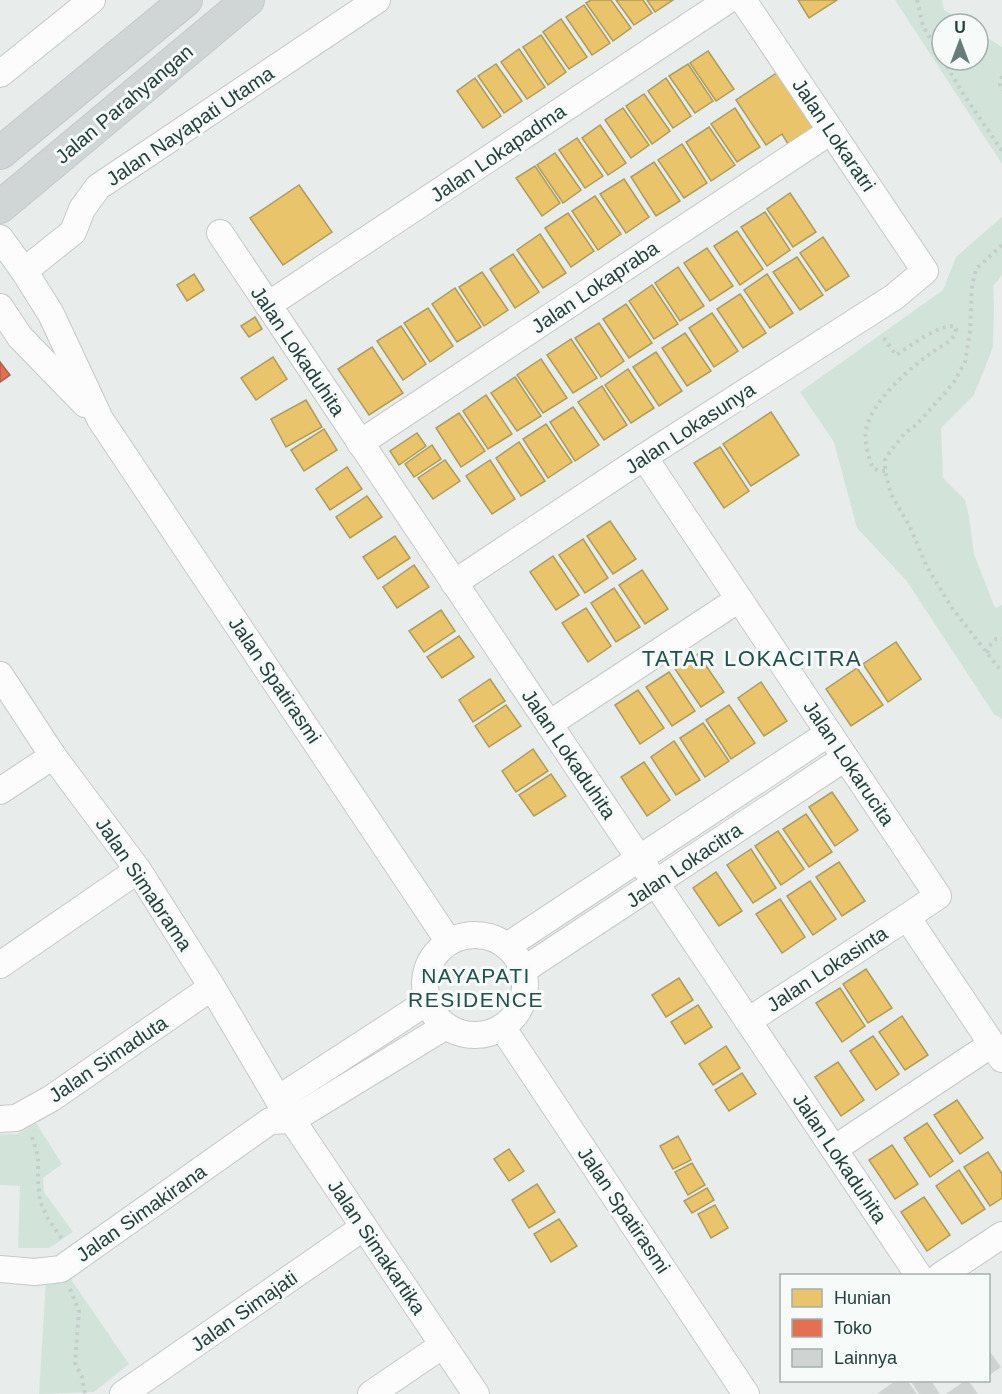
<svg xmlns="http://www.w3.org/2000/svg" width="1002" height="1394" font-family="Helvetica,sans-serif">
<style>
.green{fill:#d2e4da}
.homes{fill:#e9c46a;stroke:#ae9c5c;stroke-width:1.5}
.shops{fill:#e76f51;stroke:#ad614b;stroke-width:1.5}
.building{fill:#cfd3d2;stroke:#d0d5d4;stroke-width:1.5}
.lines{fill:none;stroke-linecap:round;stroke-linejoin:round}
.minor-casing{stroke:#c5c9c8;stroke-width:28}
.major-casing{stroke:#c3cac9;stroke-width:34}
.path{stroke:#c6cecd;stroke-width:4;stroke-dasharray:3 4.5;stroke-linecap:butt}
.minor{stroke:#fcfcfc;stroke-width:26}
.major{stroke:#cfd6d5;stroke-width:32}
.labels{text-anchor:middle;stroke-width:6;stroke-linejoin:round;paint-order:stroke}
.street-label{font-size:20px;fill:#25403c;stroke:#f6faf9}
.neighbourhood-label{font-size:21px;letter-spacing:1.5px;fill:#22514d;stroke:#f6faf9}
.quarter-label{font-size:22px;letter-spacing:1.5px;fill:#22514d;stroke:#f6faf9}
</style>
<rect width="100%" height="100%" fill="#e8eceb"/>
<g class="green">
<polygon points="895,0 942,0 944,10 966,24 942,24 942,60 978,60 978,32 1002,47 1002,164"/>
<polygon points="1002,217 1002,275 993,286 994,304 993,347 974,395 941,428 943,478 965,500 969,516 974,554 995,608 1002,605 1002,719 994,714 906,580 857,528 834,442 800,392 943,290 956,257"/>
<polygon points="36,1123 62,1164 43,1178 44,1192 73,1232 49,1248 18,1248 20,1186 0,1185 0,1134 17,1134"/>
<polygon points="70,1278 129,1364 94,1392 39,1394 46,1280"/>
</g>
<g class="homes">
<polygon points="591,0 611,0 631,28 613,41 586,3"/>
<polygon points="616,0 643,0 652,13 634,25"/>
<polygon points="647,0 673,0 655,12"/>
<polygon points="798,0 837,0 809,18"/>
<polygon points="584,5 610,43 592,55 566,17"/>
<polygon points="561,19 587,57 569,69 543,32"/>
<polygon points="541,35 566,72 548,85 523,47"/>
<polygon points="519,49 545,87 527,99 501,62"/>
<polygon points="708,51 734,89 716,101 690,63"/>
<polygon points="496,64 522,101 504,113 478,76"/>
<polygon points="688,64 713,101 695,113 669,76"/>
<polygon points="778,72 814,127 788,144 782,134 766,145 736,100"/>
<polygon points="475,78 501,116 483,128 457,91"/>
<polygon points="666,78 691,116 673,128 648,91"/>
<polygon points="644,94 670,131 652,144 626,106"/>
<polygon points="623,108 649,145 631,158 605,120"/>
<polygon points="735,108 760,147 737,162 711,124"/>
<polygon points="600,125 626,163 608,175 582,138"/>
<polygon points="709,127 735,165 711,181 686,142"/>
<polygon points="577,138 603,176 585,188 559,150"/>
<polygon points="682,144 707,183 684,198 658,160"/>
<polygon points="555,153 581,190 563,203 537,165"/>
<polygon points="654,162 680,201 656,216 631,177"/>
<polygon points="535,166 560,203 542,216 516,178"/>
<polygon points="624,179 649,217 626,233 600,194"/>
<polygon points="299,185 332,232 283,265 250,218"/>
<polygon points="790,193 816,232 793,247 767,209"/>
<polygon points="595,196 621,234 598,250 572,211"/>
<polygon points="765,212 790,250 767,266 741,227"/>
<polygon points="568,213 594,251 571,267 545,228"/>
<polygon points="737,231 763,269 740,285 714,246"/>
<polygon points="540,234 566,273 543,288 517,250"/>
<polygon points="823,237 849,276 826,291 800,253"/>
<polygon points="707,248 733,286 710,301 684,263"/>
<polygon points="513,254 539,292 515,308 490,269"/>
<polygon points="797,257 823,295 800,310 773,272"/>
<polygon points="678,267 704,306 680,321 655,283"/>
<polygon points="482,272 508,310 484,326 459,287"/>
<polygon points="194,274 204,290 187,301 177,285"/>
<polygon points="767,274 793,313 770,328 744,290"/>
<polygon points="652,285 678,324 654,339 629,301"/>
<polygon points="455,288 481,327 457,342 432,304"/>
<polygon points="740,294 766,333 743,348 717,309"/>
<polygon points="626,304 652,343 629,358 603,319"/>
<polygon points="428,308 453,346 430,362 404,323"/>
<polygon points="712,313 738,351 714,367 689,328"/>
<polygon points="255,317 262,329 249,337 241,326"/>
<polygon points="599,323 624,361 601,377 575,338"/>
<polygon points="401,326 426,364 403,380 377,341"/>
<polygon points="685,333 711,371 687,386 662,348"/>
<polygon points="571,339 597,378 573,393 547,355"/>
<polygon points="372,347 403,393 369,415 338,369"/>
<polygon points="656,352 682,391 659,406 633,367"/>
<polygon points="273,357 287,379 256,400 241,378"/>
<polygon points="541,359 567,398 543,413 517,375"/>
<polygon points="628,369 654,408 631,423 605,385"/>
<polygon points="515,377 541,416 517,431 491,393"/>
<polygon points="602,386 627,425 604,440 578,402"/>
<polygon points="486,395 512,434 488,449 463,411"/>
<polygon points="306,400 322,427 286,447 271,419"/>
<polygon points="573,407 599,445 575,461 550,422"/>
<polygon points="771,412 799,455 751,486 723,444"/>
<polygon points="459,413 485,451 461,467 436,428"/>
<polygon points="546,424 572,462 548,478 523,439"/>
<polygon points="324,429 337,450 304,471 291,450"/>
<polygon points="417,433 426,446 399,465 390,451"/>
<polygon points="519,442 545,481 521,496 496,458"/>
<polygon points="432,445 441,459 414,477 405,464"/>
<polygon points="720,447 749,491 724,508 694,463"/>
<polygon points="445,460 460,481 433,499 418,478"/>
<polygon points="490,460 515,499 492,514 466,476"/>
<polygon points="347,467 362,489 330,510 316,489"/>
<polygon points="367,496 382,517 350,538 336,517"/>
<polygon points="610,521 636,559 613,574 587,536"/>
<polygon points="395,536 410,558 378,579 363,557"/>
<polygon points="583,539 608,578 585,593 559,555"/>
<polygon points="553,556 579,595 556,610 530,572"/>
<polygon points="414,565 429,587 397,608 383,587"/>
<polygon points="642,570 668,609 645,624 619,585"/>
<polygon points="614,588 640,627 616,642 591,603"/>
<polygon points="586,608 611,646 588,662 562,623"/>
<polygon points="441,610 455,631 424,652 409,631"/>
<polygon points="459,636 474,657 442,678 427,657"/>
<polygon points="896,642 921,679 888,702 863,664"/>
<polygon points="698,654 724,692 701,707 675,669"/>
<polygon points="857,668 883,705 851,726 826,689"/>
<polygon points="669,672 695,711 672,726 646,687"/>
<polygon points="490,679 505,701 473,722 459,700"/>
<polygon points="761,682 787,721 764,736 738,698"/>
<polygon points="638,690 664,728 640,744 615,705"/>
<polygon points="506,705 521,726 489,747 475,726"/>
<polygon points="729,705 755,743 731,759 706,720"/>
<polygon points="703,723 729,761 705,777 680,738"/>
<polygon points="674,741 700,780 676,795 651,757"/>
<polygon points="533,749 548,771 516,792 502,771"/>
<polygon points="644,762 670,800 647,816 621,777"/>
<polygon points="551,774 566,796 534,816 519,795"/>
<polygon points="832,792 858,830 835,846 809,807"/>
<polygon points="806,814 832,852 809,867 783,829"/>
<polygon points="778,831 804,869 781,885 755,846"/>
<polygon points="751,849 776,888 753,903 727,865"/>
<polygon points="839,862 865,901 842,916 816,877"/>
<polygon points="716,872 742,911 719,926 693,888"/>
<polygon points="810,881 836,919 813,935 787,896"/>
<polygon points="780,899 805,937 782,953 756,914"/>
<polygon points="866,969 892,1008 868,1023 843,984"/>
<polygon points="679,978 693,1000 666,1017 652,995"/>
<polygon points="840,988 865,1026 842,1042 816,1003"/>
<polygon points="698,1005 712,1027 685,1044 671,1022"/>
<polygon points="902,1016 928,1055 905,1070 879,1032"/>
<polygon points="873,1036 899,1074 876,1090 850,1051"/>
<polygon points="726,1046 740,1068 713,1085 699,1064"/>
<polygon points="838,1062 864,1100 841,1116 815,1077"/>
<polygon points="742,1073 756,1094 729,1111 715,1090"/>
<polygon points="957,1100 983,1138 960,1154 934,1115"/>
<polygon points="927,1123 953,1161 930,1177 904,1138"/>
<polygon points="678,1136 691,1160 673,1169 660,1146"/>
<polygon points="892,1145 918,1184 895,1199 869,1160"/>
<polygon points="509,1149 524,1171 509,1181 494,1159"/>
<polygon points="988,1152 1002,1174 1002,1198 990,1206 964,1167"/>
<polygon points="692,1163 705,1185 688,1195 675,1172"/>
<polygon points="959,1170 985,1209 962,1224 936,1186"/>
<polygon points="537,1184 555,1212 529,1228 512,1200"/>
<polygon points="707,1188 714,1200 692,1213 684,1201"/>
<polygon points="924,1197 950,1235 927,1251 901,1212"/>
<polygon points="715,1205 728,1228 711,1238 698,1214"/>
<polygon points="559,1219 577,1246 551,1262 534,1234"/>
</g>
<polygon class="shops" points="0,362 10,375 0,382"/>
<g class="building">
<polygon points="988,1350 1000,1367 988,1375"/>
<polygon points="898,1380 906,1380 916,1394 878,1394"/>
<polygon points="911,1380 930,1380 939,1394 920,1394"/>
<polygon points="967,1380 977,1394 947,1394"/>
</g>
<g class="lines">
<g class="minor-casing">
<g id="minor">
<polyline points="0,74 92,0"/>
<polyline points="220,233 919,1276"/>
<polyline points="0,238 24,271 51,314 100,419 449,942"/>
<polyline points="24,271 73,232 82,209 98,187 377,0"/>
<polyline points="268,305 728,0"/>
<polyline points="0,307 20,337 85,404"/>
<polyline points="360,443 831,131"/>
<polyline points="644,457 938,896 907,917 1002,1059"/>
<polyline points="454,583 644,457 894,297 925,271 743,0"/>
<polyline points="0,675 53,756 138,870 212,987 278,1099 476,1394"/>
<polyline points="549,724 739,599"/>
<polyline points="0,791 53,756"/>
<circle cx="475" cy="985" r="50"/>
<polyline points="507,946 829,733"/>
<polyline points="0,965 138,870"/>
<polyline points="522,971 845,758"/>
<polyline points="748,1021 907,917"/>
<polyline points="502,1027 746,1394"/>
<polyline points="278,1099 427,1002"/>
<polyline points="0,1119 16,1118 52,1098 212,987"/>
<polyline points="834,1149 992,1044"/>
<polyline points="0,1269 35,1272 61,1269 270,1121 292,1120 446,1026"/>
<polyline points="940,1276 1002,1235"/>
<polyline points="123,1394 364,1227"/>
<polyline points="371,1394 443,1345"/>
</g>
</g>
<g class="major-casing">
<g id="major">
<polyline points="0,153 186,0"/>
<polyline points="0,207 248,0"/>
</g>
</g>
<g class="path">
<polyline points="917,0 923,26 942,58"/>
<polyline points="943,60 962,92 1002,151"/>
<polyline points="1002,76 1000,84 1002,91"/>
<polyline points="1002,245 976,269 972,286 970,331 965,362 954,382 944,394 916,425 905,433 889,453 885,460 885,471 891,494 910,527 927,567 952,608 1002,672"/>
<path d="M885,471H879L872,467C868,454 863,439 867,426C875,398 911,367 934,351C944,344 954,341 956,329L954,326C938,325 910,346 896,355L883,337L885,335"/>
<polyline points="987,653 991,644 996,639 1002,639"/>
<polyline points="32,1137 38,1156 38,1181 40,1201 47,1217 62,1239"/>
<polyline points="70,1289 79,1311 75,1363 82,1377 85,1394"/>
</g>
<use href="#minor" class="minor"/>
<use href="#major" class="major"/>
</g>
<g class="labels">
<g class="street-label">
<text transform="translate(124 104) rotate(-40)" y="7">Jalan Parahyangan</text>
<text transform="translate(190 126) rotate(-34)" y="7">Jalan Nayapati Utama</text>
<text transform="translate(834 135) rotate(56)" y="7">Jalan Lokaratri</text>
<text transform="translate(498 153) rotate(-34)" y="7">Jalan Lokapadma</text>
<text transform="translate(595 287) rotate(-34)" y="7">Jalan Lokapraba</text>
<text transform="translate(298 351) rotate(56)" y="7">Jalan Lokaduhita</text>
<text transform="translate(690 428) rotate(-33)" y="7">Jalan Lokasunya</text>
<text transform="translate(275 680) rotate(56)" y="7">Jalan Spatirasmi</text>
<text transform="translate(569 754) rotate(56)" y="7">Jalan Lokaduhita</text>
<text transform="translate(849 763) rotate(56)" y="7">Jalan Lokarucita</text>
<text transform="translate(684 865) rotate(-34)" y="7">Jalan Lokacitra</text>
<text transform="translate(144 884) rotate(56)" y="7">Jalan Simabrama</text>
<text transform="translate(827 969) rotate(-33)" y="7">Jalan Lokasinta</text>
<text transform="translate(108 1059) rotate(-34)" y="7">Jalan Simaduta</text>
<text transform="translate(840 1158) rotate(56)" y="7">Jalan Lokaduhita</text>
<text transform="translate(624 1210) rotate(56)" y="7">Jalan Spatirasmi</text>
<text transform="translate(141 1213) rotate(-35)" y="7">Jalan Simakirana</text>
<text transform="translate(377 1247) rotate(56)" y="7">Jalan Simakartika</text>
<text transform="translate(244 1311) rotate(-35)" y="7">Jalan Simajati</text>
</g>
<g class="neighbourhood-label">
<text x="476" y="983">NAYAPATI<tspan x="476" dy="24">RESIDENCE</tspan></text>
</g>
<g class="quarter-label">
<text x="752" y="666">TATAR LOKACITRA</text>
</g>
</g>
<rect x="780" y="1274" width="210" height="108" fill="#f6faf9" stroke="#a2b0ad" stroke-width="1.5"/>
<rect x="792" y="1289" width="30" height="18" fill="#e9c46a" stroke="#a2b0ad" stroke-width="1.5"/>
<text x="834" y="1304" font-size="18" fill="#25403c">Hunian</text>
<rect x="792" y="1319" width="30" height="18" fill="#e76f51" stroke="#a2b0ad" stroke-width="1.5"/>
<text x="834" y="1334" font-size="18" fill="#25403c">Toko</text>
<rect x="792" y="1349" width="30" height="18" fill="#cfd3d2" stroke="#a2b0ad" stroke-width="1.5"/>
<text x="834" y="1364" font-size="18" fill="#25403c">Lainnya</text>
<g transform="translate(960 42)"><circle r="28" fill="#f6faf9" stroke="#a2b0ad" stroke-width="1.5"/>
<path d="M0-4.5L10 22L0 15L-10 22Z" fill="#697c79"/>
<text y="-9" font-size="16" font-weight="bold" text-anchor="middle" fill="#25403c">U</text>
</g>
</svg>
